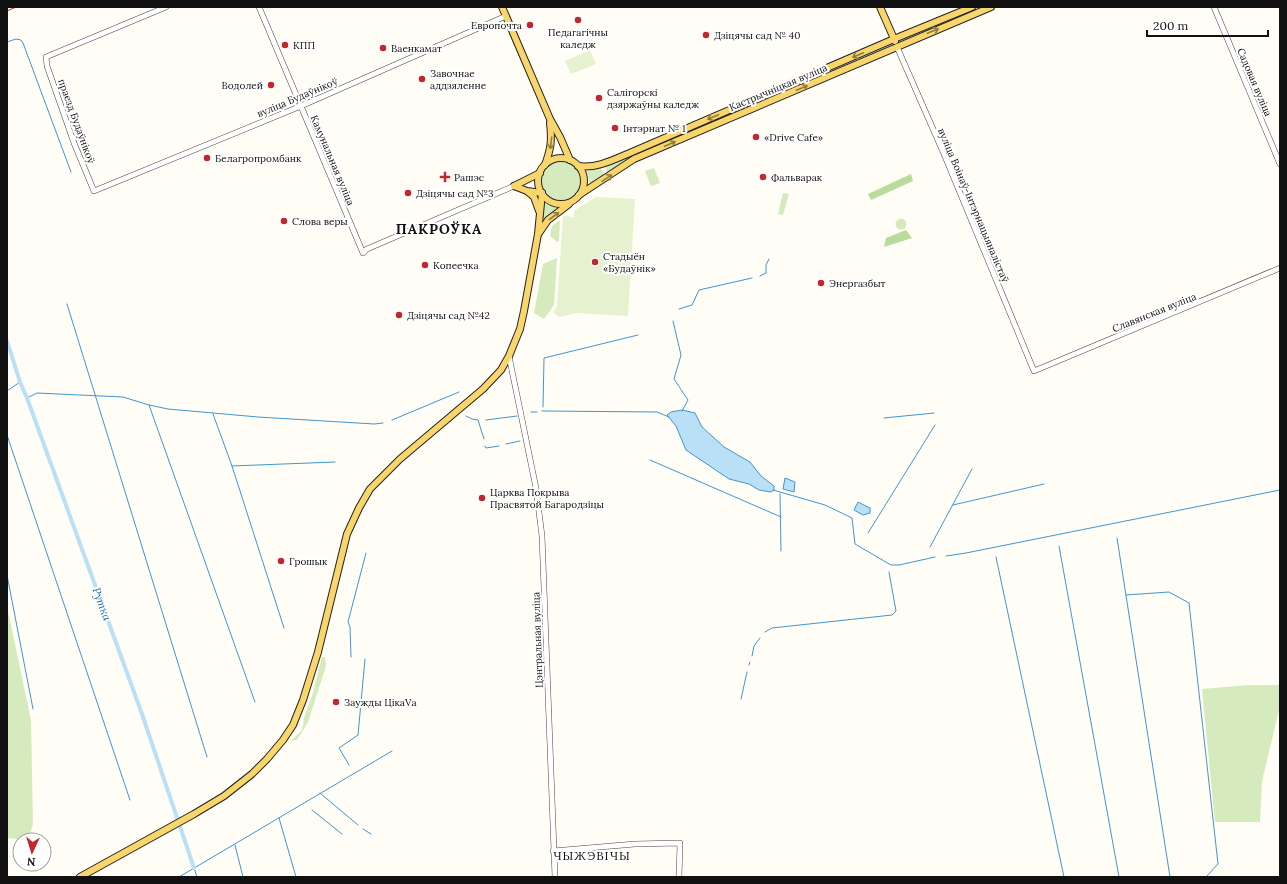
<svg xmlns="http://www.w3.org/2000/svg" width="1287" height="884" font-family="Lora,serif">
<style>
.green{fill:#d5ebbd}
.forest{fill:#b9dc9c}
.pitch{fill:#e6f2cf}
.water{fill:#b9e0f7;stroke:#3f96cf}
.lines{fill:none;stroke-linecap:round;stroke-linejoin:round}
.stream{stroke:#3f96cf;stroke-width:1}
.canal{stroke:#b9e0f7;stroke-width:4}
.minor-casing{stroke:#444;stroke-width:6}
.major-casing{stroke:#222;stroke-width:8}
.minor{stroke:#fff;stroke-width:5}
.major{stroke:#f9d66b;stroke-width:6}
.rail{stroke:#c4262e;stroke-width:1}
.oneway{stroke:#917d42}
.poi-dot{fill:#c4262e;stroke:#fff;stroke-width:1.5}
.labels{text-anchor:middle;stroke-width:4;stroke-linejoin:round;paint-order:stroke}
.poi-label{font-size:10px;fill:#111;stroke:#fff;text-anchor:start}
.street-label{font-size:10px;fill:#111;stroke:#fff}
.water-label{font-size:11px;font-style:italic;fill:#1768a6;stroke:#fff}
.quarter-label{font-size:12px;letter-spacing:1px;fill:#111;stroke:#fff}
.district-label{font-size:14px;font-weight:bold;letter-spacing:1px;fill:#111;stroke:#fff}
</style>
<rect width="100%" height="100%" fill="#fffdf5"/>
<g class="green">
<polygon points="630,156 631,157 608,173 605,166"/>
<circle cx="561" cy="181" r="19"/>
<polygon points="601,168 604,175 591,184 589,182 587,171"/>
<polygon points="654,168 660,183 651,186 645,171"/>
<polygon points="783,193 789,194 783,215 778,214"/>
<polygon points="544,203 557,207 557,209 544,219 543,218 543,204"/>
<circle cx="901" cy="224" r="5.5"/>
<polygon points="560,220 559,241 557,242 550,236 552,226"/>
<polygon points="557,258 554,305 544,319 534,313 543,264"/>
<polygon points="7,606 31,720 33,824 28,840 7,838"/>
<polygon points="322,657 325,657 326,666 308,722 297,740 291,741 301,731 303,726 304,718 312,696"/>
<polygon points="1248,685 1280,685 1280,706 1262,781 1260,822 1215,822 1202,689"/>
</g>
<g class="forest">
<polygon points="911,174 913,181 871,200 868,194"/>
<polygon points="906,230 912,238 884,247 886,238"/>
</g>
<g class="pitch">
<polygon points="590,50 596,64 571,74 565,61"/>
<polygon points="596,197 635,199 628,316 577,313 559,317 553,312 557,306 563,216 574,217 574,211"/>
</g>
<g class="water">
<polygon points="682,410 695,413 702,427 724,447 750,462 761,476 774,486 774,490 771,492 759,490 749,484 729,479 686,450 676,426 667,415 671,412"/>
<polygon points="785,478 795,482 794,492 783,489"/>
<polygon points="858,502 870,508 870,513 863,515 854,510"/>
</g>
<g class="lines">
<g class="stream">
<polyline points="7,42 16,39 21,40 23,43 71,172"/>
<polyline points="760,276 766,273 766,265 769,259"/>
<polyline points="67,304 207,757"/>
<polyline points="679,309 692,305 699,290 752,278"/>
<polyline points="673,321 681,355 674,379 688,400 682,411"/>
<polyline points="7,391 20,382"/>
<polyline points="27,398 37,393 123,397 149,405 168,409 258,417 374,424 383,423"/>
<polyline points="149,405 255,702"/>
<polyline points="543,407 544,358 638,335"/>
<polyline points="542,411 657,412 669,417"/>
<polyline points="531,412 537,412"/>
<polyline points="213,414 232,466 284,628"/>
<polyline points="466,416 472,419 478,420 484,439"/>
<polyline points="884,418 934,413"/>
<polyline points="392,420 459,392"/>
<polyline points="486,420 517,416"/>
<polyline points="7,435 130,800"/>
<polyline points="506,444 520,441"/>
<polyline points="485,446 486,448 499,446"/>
<polyline points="650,460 781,517"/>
<polyline points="232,466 335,462"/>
<polyline points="773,490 825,505 852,518 855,544 891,565 899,565 935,557"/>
<polyline points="780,494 781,551"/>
<polyline points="953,505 1044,484"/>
<polyline points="868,533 935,425"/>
<polyline points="1117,538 1170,877"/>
<polyline points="1059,546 1119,877"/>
<polyline points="930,547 972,469"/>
<polyline points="946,556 966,553 1280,490"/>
<polyline points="996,557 1064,877"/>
<polyline points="7,575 33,709"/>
<polyline points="1126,595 1169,592 1189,603 1218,864 1206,877"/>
<polyline points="765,632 772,628 892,615 896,611 889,572"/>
<polyline points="752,656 754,646 760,638"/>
<polyline points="351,657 350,627 348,622 366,553"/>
<polyline points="749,665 750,662"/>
<polyline points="741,699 747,672"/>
<polyline points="349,765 339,748 358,735 365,659"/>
<polyline points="320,793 358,825"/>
<polyline points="312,810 342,834"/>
<polyline points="279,818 296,877"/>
<polyline points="363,829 371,834"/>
<polyline points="235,845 243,877"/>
<polyline points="194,868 197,877"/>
<polyline points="179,877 392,751"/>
</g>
<polyline class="canal" points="7,341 20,382 27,398 142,714 194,868"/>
<g class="minor-casing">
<g id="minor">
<polyline points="166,7 46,57 47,66 74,143 94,191 301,106 506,16"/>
<polyline points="259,7 363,253 367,249 514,186"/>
<polyline points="1214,7 1280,164"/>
<polyline points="897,47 944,154 1034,371 1280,268"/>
<polyline points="509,356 536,488 542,536 555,877"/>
<polyline points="553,851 635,844 680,843 679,877"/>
</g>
</g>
<g class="major-casing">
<g id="major">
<polyline points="502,7 550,119 560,137 570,160"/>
<polyline points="880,7 895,41"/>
<circle cx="561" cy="181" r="23"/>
<path d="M545,165C551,148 552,141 550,123"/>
<path d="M578,166C597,169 615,159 632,152L894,39L972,7"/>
<polyline points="514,186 540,173"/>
<polyline points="514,186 527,191 542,193"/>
<polyline points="528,192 534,197 539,211"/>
<polyline points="579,195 634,159 991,7"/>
<polyline points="539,233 548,220 569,204"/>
<polyline points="80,877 194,814 224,796 252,774 267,759 283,740 293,725 303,700 318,652 347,534 359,508 370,489 400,459 483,389 501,370 509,356 520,329 524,311 538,234 542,193"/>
</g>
</g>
<use href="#minor" class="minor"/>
<use href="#major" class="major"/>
<polyline class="rail" points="7,11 16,7"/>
</g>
<defs><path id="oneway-shaft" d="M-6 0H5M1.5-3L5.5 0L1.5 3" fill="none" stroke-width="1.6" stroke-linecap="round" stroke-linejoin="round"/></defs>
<g class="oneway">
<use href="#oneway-shaft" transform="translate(933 31) rotate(-23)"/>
<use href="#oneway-shaft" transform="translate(858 55) rotate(157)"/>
<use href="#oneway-shaft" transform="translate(802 88) rotate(-23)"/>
<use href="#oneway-shaft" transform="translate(713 117) rotate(157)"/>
<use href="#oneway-shaft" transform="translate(551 143) rotate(97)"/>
<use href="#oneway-shaft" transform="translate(670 144) rotate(-23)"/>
<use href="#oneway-shaft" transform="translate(607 178) rotate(-34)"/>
<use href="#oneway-shaft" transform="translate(554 216) rotate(-37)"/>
</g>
<g class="poi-dot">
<circle cx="578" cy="20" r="4"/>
<circle cx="530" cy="25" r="4"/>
<circle cx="706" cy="35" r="4"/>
<circle cx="285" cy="45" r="4"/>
<circle cx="383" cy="48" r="4"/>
<circle cx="422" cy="79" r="4"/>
<circle cx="271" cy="85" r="4"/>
<circle cx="599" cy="98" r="4"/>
<circle cx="615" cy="128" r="4"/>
<circle cx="756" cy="137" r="4"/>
<circle cx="207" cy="158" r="4"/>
<path d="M443 171h4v4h4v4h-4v4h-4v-4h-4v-4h4z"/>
<circle cx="763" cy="177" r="4"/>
<circle cx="408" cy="193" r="4"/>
<circle cx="284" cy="221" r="4"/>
<circle cx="595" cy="262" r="4"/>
<circle cx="425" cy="265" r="4"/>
<circle cx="821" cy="283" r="4"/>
<circle cx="399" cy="315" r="4"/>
<circle cx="482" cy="498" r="4"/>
<circle cx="281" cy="561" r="4"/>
<circle cx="336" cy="702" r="4"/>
</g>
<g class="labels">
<g class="poi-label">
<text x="522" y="29" text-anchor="end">Европочта</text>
<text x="578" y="36" text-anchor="middle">Педагагічны<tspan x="578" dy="12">каледж</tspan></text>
<text x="714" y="39">Дзіцячы сад № 40</text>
<text x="293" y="49">КПП</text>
<text x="391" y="52">Ваенкамат</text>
<text x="430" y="77">Завочнае<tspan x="430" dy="12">аддзяленне</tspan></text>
<text x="263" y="89" text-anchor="end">Водолей</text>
<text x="607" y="96">Салігорскі<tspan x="607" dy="12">дзяржаўны каледж</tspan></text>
<text x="623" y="132">Інтэрнат № 1</text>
<text x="764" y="141">«Drive Cafe»</text>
<text x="215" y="162">Белагропромбанк</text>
<text x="454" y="181">Рашэс</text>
<text x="771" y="181">Фальварак</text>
<text x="416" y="197">Дзіцячы сад №3</text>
<text x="292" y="225">Слова веры</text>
<text x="603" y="260">Стадыён<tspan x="603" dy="12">«Будаўнік»</tspan></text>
<text x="433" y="269">Копеечка</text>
<text x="829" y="287">Энергазбыт</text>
<text x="407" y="319">Дзіцячы сад №42</text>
<text x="490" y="496">Царква Покрыва<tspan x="490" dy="12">Прасвятой Багародзіцы</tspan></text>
<text x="289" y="565">Грошык</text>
<text x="344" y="706">Заужды ЦікаVа</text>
</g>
<g class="street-label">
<text transform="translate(1255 82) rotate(67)" y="4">Садовая вуліца</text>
<text transform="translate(778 87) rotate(-23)" y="4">Кастрычніцкая вуліца</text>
<text transform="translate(297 97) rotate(-23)" y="4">вуліца Будаўнікоў</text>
<text transform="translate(77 121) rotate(70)" y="4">праезд Будаўнікоў</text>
<text transform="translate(333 160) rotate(67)" y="4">Камунальная вуліца</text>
<text transform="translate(974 205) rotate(67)" y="4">вуліца Воінаў-Інтэрнацыяналістаў</text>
<text transform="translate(1154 312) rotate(-22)" y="4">Славянская вуліца</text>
<text transform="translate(537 640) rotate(-92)" y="4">Цэнтральная вуліца</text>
</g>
<g class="water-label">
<text transform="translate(102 604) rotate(70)" y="4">Рутка</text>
</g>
<g class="quarter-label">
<text x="592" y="860">ЧЫЖЭВІЧЫ</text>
</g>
<g class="district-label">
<text x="439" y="234">ПАКРОЎКА</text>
</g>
</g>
<rect width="1287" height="884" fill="none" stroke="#111111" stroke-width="16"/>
<g transform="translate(32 852) rotate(184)"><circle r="19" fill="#ffffff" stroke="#a0a0a0"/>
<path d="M0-3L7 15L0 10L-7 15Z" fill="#c4262e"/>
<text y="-6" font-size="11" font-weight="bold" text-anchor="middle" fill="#111111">N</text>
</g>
<path d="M1147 30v6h121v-6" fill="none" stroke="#111111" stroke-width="2"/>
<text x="1153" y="30" font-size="12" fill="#111111" stroke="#ffffff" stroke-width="3" paint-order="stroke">200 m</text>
</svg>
